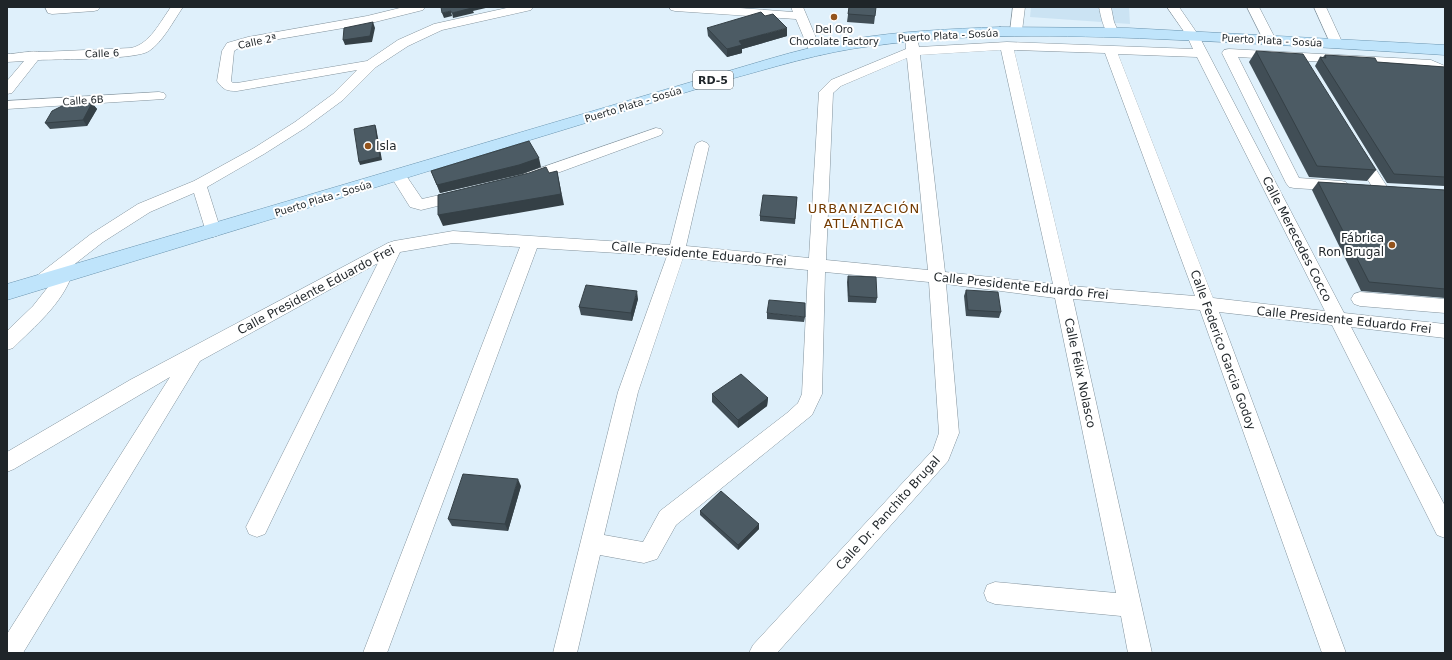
<svg xmlns="http://www.w3.org/2000/svg" width="1452" height="660" font-family="'DejaVu Sans',sans-serif">
<style>
.built{fill:#cbe3f3}
.lines{fill:none;stroke-linecap:round;stroke-linejoin:round}
.minor-casing{stroke:#83939d;stroke-width:1}
.major-casing{stroke:#6b95b0;stroke-width:1}
.minor{fill:#fff;fill-rule:evenodd}
.major{fill:#bfe4fb;fill-rule:evenodd}
.wall{fill:#414e56}
.shaded-wall{fill:#354046}
.building{fill:#4c5b64;stroke:#354046}
.poi-dot{fill:#94541d;stroke:#fff;stroke-width:1.5}
.labels{text-anchor:middle;stroke-width:4;stroke-linejoin:round;paint-order:stroke}
.far-poi-label{font-size:10px;fill:#1f2529;stroke:#fff}
.far-street-label{font-size:10px;fill:#1f2529;stroke:#fff}
.shield{fill:#fff;stroke:#626669;stroke-width:1}
.shield-label{font-size:11px;font-weight:bold;fill:#1f2529}
.poi-label{font-size:12px;fill:#1f2529;stroke:#fff;text-anchor:start}
.street-label{font-size:12px;fill:#1f2529;stroke:#fff}
.neighbourhood-label{font-size:13px;letter-spacing:1px;fill:#723a00;stroke:#fff}
</style>
<rect width="100%" height="100%" fill="#dff0fb"/>
<polygon class="built" points="1031,7 1129,7 1130,24 1030,17"/>
<g class="lines">
<g class="minor-casing">
<g id="minor">
<polygon points="45,7 100,7 98,10 94,11 52,14 48,13"/>
<path d="M171,7H183C174,20 162,43 149,51C136,60 59,59 38,60L12,93L7,94V81L24,61L7,62V54C16,54 33,50 41,52L131,48C150,44 160,22 171,7Z"/>
<path d="M404,7H425L423,10L367,24L250,44L237,49L234,51L231,81L233,83H237L367,61L398,40L434,24L511,7H533L531,10L442,30L408,46L376,67L343,100L305,128L264,154L207,187L221,231L219,235L213,237L207,235L194,193L150,212L103,242L67,270L72,275C61,305 35,326 13,348L7,350V331L33,306L52,282C46,287 42,289 34,286L31,282L34,278L91,234L138,204L194,181L254,148L295,122L333,94L357,70L237,91C227,91 223,90 217,81L222,51L227,43L248,37L367,16Z"/>
<polygon points="669,7 726,7 793,12 791,7 803,7 822,52 821,55 811,55 796,19 675,11 671,10"/>
<polygon points="1013,7 1025,7 1022,31 1020,34 1012,34 1010,31"/>
<path d="M1099,7H1111L1114,22L1119,33L1117,36H1109C1103,27 1101,17 1099,7Z"/>
<path d="M1167,7H1179L1199,36L1344,313L1445,324V338L1351,327L1445,506V538L1437,535L1332,325L1219,312L1346,653H1322L1200,310L1073,299L1152,653H1128L1121,616L995,604L987,601L984,593L987,585L995,582L1116,593L1055,298L946,284L959,433L948,461L777,653H749L753,645L933,450L939,433L929,282L825,272L822,394L812,415L676,525L657,559L644,563L600,555L577,653H553L618,392L667,256L537,248L387,653H363L520,247L453,243L400,252L265,534L257,537L249,534L246,527L378,263L200,361L23,653H7V634L170,377L14,469L7,472V452L130,380L388,243L394,241L453,231L670,245L695,146L697,143L702,141L707,143L709,146L686,246L809,258L819,92L831,80L906,49V40L907,37H917L919,47L1007,42L1193,49L1187,36ZM1001,50L1053,284L945,272L920,55ZM1014,50L1105,53L1195,296L1070,286ZM1118,54L1197,57L1325,311L1213,298ZM907,58L928,270L826,260L833,93L841,86ZM683,258L808,270L802,394L798,403L787,413L660,511L643,542L604,535L638,392Z"/>
<polygon points="1247,7 1259,7 1276,40 1275,43 1265,43"/>
<polygon points="1314,7 1326,7 1343,44 1342,47 1332,47"/>
<polygon points="1229,49 1431,60 1445,66 1445,75 1428,68 1238,57 1299,178 1341,181 1346,182 1349,186 1346,190 1341,191 1294,188 1289,187 1286,183 1222,53 1224,50"/>
<polygon points="159,92 164,93 166,96 164,99 7,109 7,101"/>
<polygon points="656,128 661,129 663,132 661,135 530,183 525,184 520,183 517,179 520,175"/>
<polygon points="1359,149 1364,151 1386,185 1389,189 1386,193 1381,194 1376,193 1352,154 1354,151"/>
<polygon points="398,170 403,171 422,199 462,190 468,191 470,195 468,199 462,200 421,210 410,207 390,175 393,171"/>
<polygon points="1360,292 1445,299 1445,313 1360,306 1354,304 1351,299 1354,294"/>
</g>
</g>
<g class="major-casing">
<path id="major" d="M1000,27L1128,28L1445,45V55C1349,49 1253,43 1157,39C1062,35 966,33 872,46C821,52 772,68 723,81L7,300V284L769,59C796,51 824,44 853,39C901,31 950,29 1000,27Z"/>
</g>
<use href="#minor" class="minor"/>
<use href="#major" class="major"/>
</g>
<g class="wall">
<polygon points="849,7 875,16 874,24 847,22"/>
<polygon points="707,28 787,36 742,49 742,53 727,57 708,36"/>
<polygon points="1256,51 1376,170 1367,181 1309,177 1249,62"/>
<polygon points="1325,55 1377,62 1445,67 1445,186 1387,183 1315,66 1320,57 1323,57"/>
<polygon points="92,103 97,109 87,126 50,129 45,123"/>
<polygon points="541,167 522,174 440,193 431,171"/>
<polygon points="1318,182 1445,190 1445,298 1361,291 1312,190"/>
<polygon points="797,197 795,224 760,221 760,216"/>
<polygon points="848,276 877,298 876,303 848,302 847,282"/>
<polygon points="966,290 1001,312 999,318 966,316 964,296"/>
<polygon points="638,299 632,321 581,315 579,307"/>
<polygon points="767,313 805,317 804,322 767,319"/>
<polygon points="712,394 768,398 767,406 738,428 712,402"/>
<polygon points="521,486 508,531 452,526 448,519"/>
<polygon points="700,511 759,524 759,529 738,550 700,515"/>
</g>
<g class="shaded-wall">
<polygon points="471,7 490,7 473,11 474,13 453,18 452,13"/>
<polygon points="451,11 452,16 444,18 442,13"/>
<polygon points="373,22 375,28 372,42 345,45 343,40"/>
<polygon points="787,28 787,36 742,49 742,53 727,57 727,49 739,41"/>
<polygon points="92,103 97,109 87,126 83,120"/>
<polygon points="375,125 376,127 382,160 360,165 359,162"/>
<polygon points="539,158 541,167 522,174 440,193 437,185"/>
<polygon points="557,171 564,205 443,226 438,215"/>
<polygon points="637,291 638,299 632,321 631,313"/>
<polygon points="768,398 767,406 738,428 738,420"/>
<polygon points="518,479 521,486 508,531 505,524"/>
<polygon points="759,524 759,529 738,550 738,545"/>
</g>
<g class="building">
<polygon points="441,7 472,7 472,8 452,13 451,11 442,13"/>
<polygon points="849,7 876,7 875,16 848,14"/>
<polygon points="761,12 765,16 773,14 787,28 739,41 742,45 727,49 707,28"/>
<polygon points="373,22 370,36 343,40 344,28"/>
<polygon points="1256,51 1303,54 1376,170 1317,166"/>
<polygon points="1325,55 1375,58 1377,62 1445,67 1445,177 1394,174 1320,57 1326,58"/>
<polygon points="92,103 83,120 45,123 52,111 64,105"/>
<polygon points="375,125 380,157 359,162 354,129"/>
<polygon points="529,141 539,158 519,165 437,185 431,171"/>
<polygon points="546,167 549,173 557,171 561,194 438,215 438,195 529,173"/>
<polygon points="1318,182 1445,190 1445,289 1369,282"/>
<polygon points="763,195 797,197 795,219 760,216"/>
<polygon points="848,276 876,277 877,298 849,296"/>
<polygon points="586,285 637,291 631,313 579,307"/>
<polygon points="966,290 998,292 1001,312 968,310"/>
<polygon points="769,300 805,303 805,317 767,313"/>
<polygon points="741,374 768,398 738,420 712,394"/>
<polygon points="463,474 518,479 505,524 448,519"/>
<polygon points="721,491 759,524 738,545 700,511"/>
</g>
<g class="poi-dot">
<circle cx="834" cy="17" r="4"/>
<circle cx="368" cy="146" r="4"/>
<circle cx="1392" cy="245" r="4"/>
</g>
<g class="labels">
<g class="far-poi-label">
<text x="834" y="33">Del Oro<tspan x="834" dy="12">Chocolate Factory</tspan></text>
</g>
<g class="far-street-label">
<text transform="translate(948 35) rotate(-3)" y="4">Puerto Plata - Sosúa</text>
<text transform="translate(1272 40) rotate(3)" y="4">Puerto Plata - Sosúa</text>
<text transform="translate(257 41) rotate(-12)" y="4">Calle 2ª</text>
<text transform="translate(102 53) rotate(-2)" y="4">Calle 6</text>
<text transform="translate(83 100) rotate(-4)" y="4">Calle 6B</text>
<text transform="translate(633 104) rotate(-17)" y="4">Puerto Plata - Sosúa</text>
<text transform="translate(323 198) rotate(-17)" y="4">Puerto Plata - Sosúa</text>
</g>
<rect class="shield" x="693" y="71" width="40" height="18" rx="3"/>
<g class="shield-label">
<text x="713" y="84">RD-5</text>
</g>
<g class="poi-label">
<text x="376" y="150">Isla</text>
<text x="1384" y="242" text-anchor="end">Fábrica<tspan x="1384" dy="14">Ron Brugal</tspan></text>
</g>
<g class="street-label">
<text transform="translate(1297 239) rotate(63)" y="4">Calle Merecedes Cocco</text>
<text transform="translate(699 254) rotate(5)" y="4">Calle Presidente Eduardo Frei</text>
<text transform="translate(1021 286) rotate(6)" y="4">Calle Presidente Eduardo Frei</text>
<text transform="translate(316 290) rotate(-28)" y="4">Calle Presidente Eduardo Frei</text>
<text transform="translate(1344 320) rotate(6)" y="4">Calle Presidente Eduardo Frei</text>
<text transform="translate(1223 350) rotate(70)" y="4">Calle Federico Garcia Godoy</text>
<text transform="translate(1080 373) rotate(78)" y="4">Calle Félix Nolasco</text>
<text transform="translate(888 513) rotate(-48)" y="4">Calle Dr. Panchito Brugal</text>
</g>
<g class="neighbourhood-label">
<text x="864" y="213">URBANIZACIÓN<tspan x="864" dy="15">ATLÁNTICA</tspan></text>
</g>
</g>
<rect width="1452" height="660" fill="none" stroke="#1f2529" stroke-width="16"/>
</svg>
